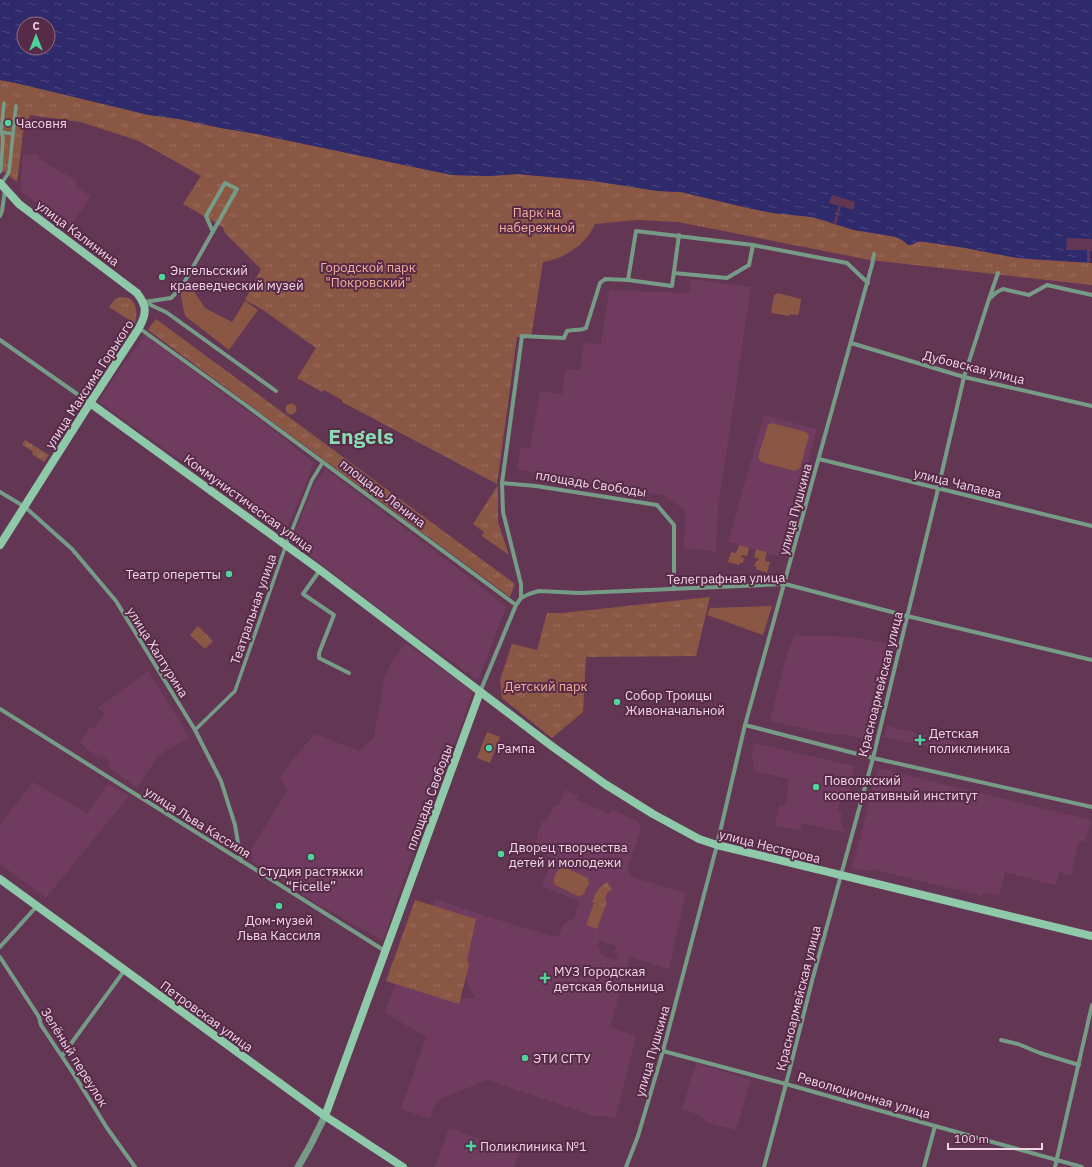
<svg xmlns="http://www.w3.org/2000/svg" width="1092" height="1167" font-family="'IBM Plex Sans',sans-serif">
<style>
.built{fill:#6f3b5e;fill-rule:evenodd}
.grass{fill:#8a5745}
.park{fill:url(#park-tufts)}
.water{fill:url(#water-ripples);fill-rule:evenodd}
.pier{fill:#633653}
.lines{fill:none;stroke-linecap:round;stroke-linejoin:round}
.pedestrian{stroke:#769b87;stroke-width:3.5}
.minor{stroke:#769b87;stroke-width:4}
.tertiary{stroke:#769b87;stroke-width:7}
.secondary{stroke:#8ec9aa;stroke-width:8}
.poi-dot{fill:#4ed399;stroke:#572b48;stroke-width:1.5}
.labels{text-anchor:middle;stroke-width:4;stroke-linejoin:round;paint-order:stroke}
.poi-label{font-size:13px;fill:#f1d5e6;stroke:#572b48;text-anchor:start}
.park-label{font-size:13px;fill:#f2b097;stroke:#572b48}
.street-label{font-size:13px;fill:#f1d5e6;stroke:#572b48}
.town-label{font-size:21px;font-weight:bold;fill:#89dbb1;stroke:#572b48}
</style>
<defs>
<pattern id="park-tufts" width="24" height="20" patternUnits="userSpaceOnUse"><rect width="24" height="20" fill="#8a5745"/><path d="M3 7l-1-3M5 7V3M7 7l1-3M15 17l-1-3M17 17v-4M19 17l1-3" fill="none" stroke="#9b6e60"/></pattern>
<pattern id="water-ripples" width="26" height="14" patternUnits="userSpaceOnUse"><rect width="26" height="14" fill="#2e2a6c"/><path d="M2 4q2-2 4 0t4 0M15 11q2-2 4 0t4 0" fill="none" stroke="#4d4881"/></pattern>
</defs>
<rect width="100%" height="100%" fill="#633653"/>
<g class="built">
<polygon points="40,154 38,158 77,181 75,186 91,196 70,227 20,191 23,155"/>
<polygon points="691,279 751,287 718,509 716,552 684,548 685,510 665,496 592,485 517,469 521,447 530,448 540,391 562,394 566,369 580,370 584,343 601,344 609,290 689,293"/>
<polygon points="145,335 272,429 314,463 285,535 99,402 115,376"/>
<polygon points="764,415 817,429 782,557 728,542"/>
<polygon points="326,469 447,560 506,607 478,680 398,623 325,567 292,539 314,484"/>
<polygon points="794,635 854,637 895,645 871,741 847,735 828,734 770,721 785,661"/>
<polygon points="406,643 473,692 441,781 417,842 383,941 319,905 254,863 250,851 287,790 280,777 298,753 315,734 359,751 374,737 384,679 391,662"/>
<polygon points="148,671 181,723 189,738 167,750 158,756 137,788 109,768 108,760 100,756 99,757 85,748 86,747 80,743 90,727 93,729 105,713 98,708"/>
<polygon points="887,726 957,742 954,753 884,737"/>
<polygon points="754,743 854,766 851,780 846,779 843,787 848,786 850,787 849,790 852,792 851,796 847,797 847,800 844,799 841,796 838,811 842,813 840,822 846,833 802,823 800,831 775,825 779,805 785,806 788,789 787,784 788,779 755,771 751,754"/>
<polygon points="878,768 1091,820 1085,842 1079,841 1071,875 1059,872 1056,885 1005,872 999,896 983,892 982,896 872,869 871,872 852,868"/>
<polygon points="33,782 87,813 108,784 129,796 46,898 0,864 0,825"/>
<path d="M565,790L579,795L577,800L610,814L612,809L638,821L641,829L627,870L632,877L686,893L669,969L630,957L610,1027L636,1036L615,1119L603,1116H593L487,1080L436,1101L430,1119L401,1109L426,1037L385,1013L397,979L462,999L474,997L433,905L435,899L489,917L552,936H559L563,924L574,918L579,902L542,886L552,858L536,848V844L538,833L542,822L547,820L554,805H559ZM599,941L616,946L614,952L618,954L616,960L600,955L601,949L597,948Z"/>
<polygon points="696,1063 751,1080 736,1130 715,1125 704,1121 702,1116 682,1109"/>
<polygon points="449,1128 519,1153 514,1167 435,1167"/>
</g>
<g class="grass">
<polygon points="187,281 205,308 232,322 245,301 258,310 229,350 185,316 180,292"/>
<polygon points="778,293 801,299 799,313 797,315 790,314 789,316 771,313 774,295"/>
<circle cx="291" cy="409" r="5.5"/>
<polygon points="772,423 806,432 809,436 800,468 795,471 761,462 758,457 768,425"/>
<polygon points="739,545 749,548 747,556 742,555 741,557 744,558 743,563 740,563 739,565 728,562 731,552 736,553"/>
<polygon points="756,549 767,552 765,561 770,562 767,573 756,569 757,567 754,566 756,561 758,561 759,559 754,557"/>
<polygon points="772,606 763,635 707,615 710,608"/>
<polygon points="487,732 500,737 490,763 477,758"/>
<path d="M561,867H564L588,878L589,883L583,895L578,896L555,885C552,880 556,871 561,867Z"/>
<polygon points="594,903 605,907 597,929 586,925"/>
</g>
<g class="park">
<path d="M0,80L16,83L149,115L179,119L221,128L257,134L452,175L489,176L517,174L594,181L658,191L681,192L748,208L773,213L812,217L854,230L873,233L896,237L904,241L925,242L966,248L995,254L1028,259L1092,263V285L870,260L678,222L637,220L595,224C586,244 565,259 543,262L531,338L517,337L497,484L342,402V400L324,390L322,392L297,378L316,348L263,310L245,300L261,269L225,233L223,227L183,204L201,176L139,141L81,122L30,115L23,133L17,182L0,169Z"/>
<path d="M120,297L129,298C138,304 137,314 135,324L109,307L115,299Z"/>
<polygon points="156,319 515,584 510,597 148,330"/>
<polygon points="25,440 49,455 44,462 32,454 33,452 22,444"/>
<polygon points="498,485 498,522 509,555 482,536 484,532 473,524"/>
<polygon points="710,597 696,656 586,657 583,712 552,738 502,698 500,680 512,644 537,650 547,613 562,613"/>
<polygon points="198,626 213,641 205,649 190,635"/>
<polygon points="607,882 612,889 607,893 605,900 607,901 605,907 592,902 598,889"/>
<polygon points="415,900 476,919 467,960 469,965 459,1004 386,981"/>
</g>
<path class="water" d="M0,0H1092V263L1017,258L966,248L920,241L911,245H908L902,240L896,237L873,233L854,230L812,217L773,213L748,208L681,192L658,191L594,181L517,174L489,176L452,175L257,134L221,128L179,119L149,115L16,83L0,80ZM24,24H48V48H24Z"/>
<g class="pier">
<polygon points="832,195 855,202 853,210 841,206 836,224 833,224 839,206 829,203"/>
<polygon points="1067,238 1092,239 1092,251 1090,251 1090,263 1087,263 1087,250 1066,250"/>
</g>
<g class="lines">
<g class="pedestrian">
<polyline points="1,132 13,134"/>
<polyline points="0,172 1,170 3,137 1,132 4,103"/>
<polyline points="2,183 9,172 16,106"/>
<polyline points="195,730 235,691 286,545 312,480 323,462"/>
</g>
<g class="minor">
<polyline points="0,216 2,211 5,190"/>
<polyline points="674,273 727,278 749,265 753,245"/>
<polyline points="998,273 989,299 997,292 1003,289 1029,295 1047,285 1092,295"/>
<polyline points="628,280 672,286 679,235"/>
<polyline points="144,302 171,298 181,288 237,189 225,183 206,216 213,232"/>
<polyline points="144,302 166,312 276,391"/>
<polyline points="139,328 247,406 516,605"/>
<polyline points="0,340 90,403"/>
<polyline points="851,343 964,377 1092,406"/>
<polyline points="819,459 1092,526"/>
<polyline points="502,483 536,486 657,505 674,525 674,589"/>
<polyline points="0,492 25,507 72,549 116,601 195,730 221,781 235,825 241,861"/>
<polyline points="320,570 303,594 334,615 319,653 319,658 349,673"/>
<polyline points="521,598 529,594 539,591 579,593 785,584 907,616 1092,660"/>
<path d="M480,692L516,605L521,598V584L503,512L502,483L522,336L564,338L567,331C573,329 580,331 586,328L600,283L605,279L628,280L636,231L753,245L847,263L868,283"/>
<polyline points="0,709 385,951"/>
<polyline points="745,725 873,758 1092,807"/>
<polyline points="0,947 37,906"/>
<polyline points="0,957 39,1017 41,1025 73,1073 107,1128 135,1167"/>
<polyline points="1001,1040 1018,1044 1040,1053 1079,1065"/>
<polyline points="663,1051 786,1084 867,1107 1082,1167"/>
<polyline points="62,1056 124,971"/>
<polyline points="626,1167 638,1136 663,1051 717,845 745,725 872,265 874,254"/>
<polyline points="764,1167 786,1084 812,981 873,758 938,489 964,377 989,299"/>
<polyline points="924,1167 935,1126"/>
<polyline points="1055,1167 1092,1005"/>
</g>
<polyline class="tertiary" points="298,1167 310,1146 325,1116"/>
<g class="secondary">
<path d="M0,183L19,204L137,293C147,306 147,313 139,328L90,403L0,545"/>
<polyline points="90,403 320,570 553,747 605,784 653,814 699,839 717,845 1092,936"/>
<polyline points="0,879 325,1116 403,1167"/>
<polyline points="325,1116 480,692"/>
</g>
</g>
<g class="poi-dot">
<circle cx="8" cy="123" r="4"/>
<circle cx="162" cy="277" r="4"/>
<circle cx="229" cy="574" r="4"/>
<circle cx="617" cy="702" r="4"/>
<path d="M918 734h4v4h4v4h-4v4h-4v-4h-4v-4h4z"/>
<circle cx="489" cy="748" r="4"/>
<circle cx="816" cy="787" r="4"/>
<circle cx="501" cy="854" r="4"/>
<circle cx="311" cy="857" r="4"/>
<circle cx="279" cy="906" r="4"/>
<path d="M543 972h4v4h4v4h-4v4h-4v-4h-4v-4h4z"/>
<circle cx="525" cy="1058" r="4"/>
<path d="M469 1140h4v4h4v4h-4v4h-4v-4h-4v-4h4z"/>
</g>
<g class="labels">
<g class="poi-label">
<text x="16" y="128">Часовня</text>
<text x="170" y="275">Энгельсский<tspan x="170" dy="15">краеведческий музей</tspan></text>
<text x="221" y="579" text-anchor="end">Театр оперетты</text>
<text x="625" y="700">Собор Троицы<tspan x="625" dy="15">Живоначальной</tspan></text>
<text x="929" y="738">Детская<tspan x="929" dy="15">поликлиника</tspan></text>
<text x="497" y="753">Рампа</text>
<text x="824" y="785">Поволжский<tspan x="824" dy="15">кооперативный институт</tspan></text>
<text x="509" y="852">Дворец творчества<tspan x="509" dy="15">детей и молодежи</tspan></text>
<text x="311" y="876" text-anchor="middle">Студия растяжки<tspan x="311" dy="15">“Ficelle”</tspan></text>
<text x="279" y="925" text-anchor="middle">Дом-музей<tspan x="279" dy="15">Льва Кассиля</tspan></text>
<text x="554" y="976">МУЗ Городская<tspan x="554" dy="15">детская больница</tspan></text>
<text x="533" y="1063">ЭТИ СГТУ</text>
<text x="480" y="1151">Поликлиника №1</text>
</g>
<g class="park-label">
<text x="537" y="217">Парк на<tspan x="537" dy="15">набережной</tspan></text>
<text x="368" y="272">Городской парк<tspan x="368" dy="15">"Покровский"</tspan></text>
<text x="546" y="691">Детский парк</text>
</g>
<g class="street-label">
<text transform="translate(78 233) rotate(37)" y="5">улица Калинина</text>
<text transform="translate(974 367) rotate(14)" y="5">Дубовская улица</text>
<text transform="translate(89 384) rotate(-57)" y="5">улица Максима Горького</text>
<text transform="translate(591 483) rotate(9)" y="5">площадь Свободы</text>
<text transform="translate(958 483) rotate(14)" y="5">улица Чапаева</text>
<text transform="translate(383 493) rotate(37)" y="5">площадь Ленина</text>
<text transform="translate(249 503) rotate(36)" y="5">Коммунистическая улица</text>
<text transform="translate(795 509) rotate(-75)" y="5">улица Пушкина</text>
<text transform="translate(726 578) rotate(-1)" y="5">Телеграфная улица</text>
<text transform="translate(253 609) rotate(-71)" y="5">Театральная улица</text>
<text transform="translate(158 652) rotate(58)" y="5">улица Халтурина</text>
<text transform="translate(880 684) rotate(-76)" y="5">Красноармейская улица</text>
<text transform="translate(429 797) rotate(-70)" y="5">площадь Свободы</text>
<text transform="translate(198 822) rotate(32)" y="5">улица Льва Кассиля</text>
<text transform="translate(770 846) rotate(14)" y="5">улица Нестерова</text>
<text transform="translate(798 998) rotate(-76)" y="5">Красноармейская улица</text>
<text transform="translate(207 1016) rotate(36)" y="5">Петровская улица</text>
<text transform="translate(652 1051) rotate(-74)" y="5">улица Пушкина</text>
<text transform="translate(75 1057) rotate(58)" y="5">Зелёный переулок</text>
<text transform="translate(864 1095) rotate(16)" y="5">Революционная улица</text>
</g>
<g class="town-label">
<text x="361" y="444">Engels</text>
</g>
</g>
<g transform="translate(36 36)"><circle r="19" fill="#572b48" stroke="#956f87"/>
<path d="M0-3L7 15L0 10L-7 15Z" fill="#4ed399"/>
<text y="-6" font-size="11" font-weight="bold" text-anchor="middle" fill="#f1d5e6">С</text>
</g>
<path d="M948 1143v6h94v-6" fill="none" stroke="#f1d5e6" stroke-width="2"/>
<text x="954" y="1143" font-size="12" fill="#f1d5e6" stroke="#572b48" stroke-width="3" paint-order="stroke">100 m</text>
</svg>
